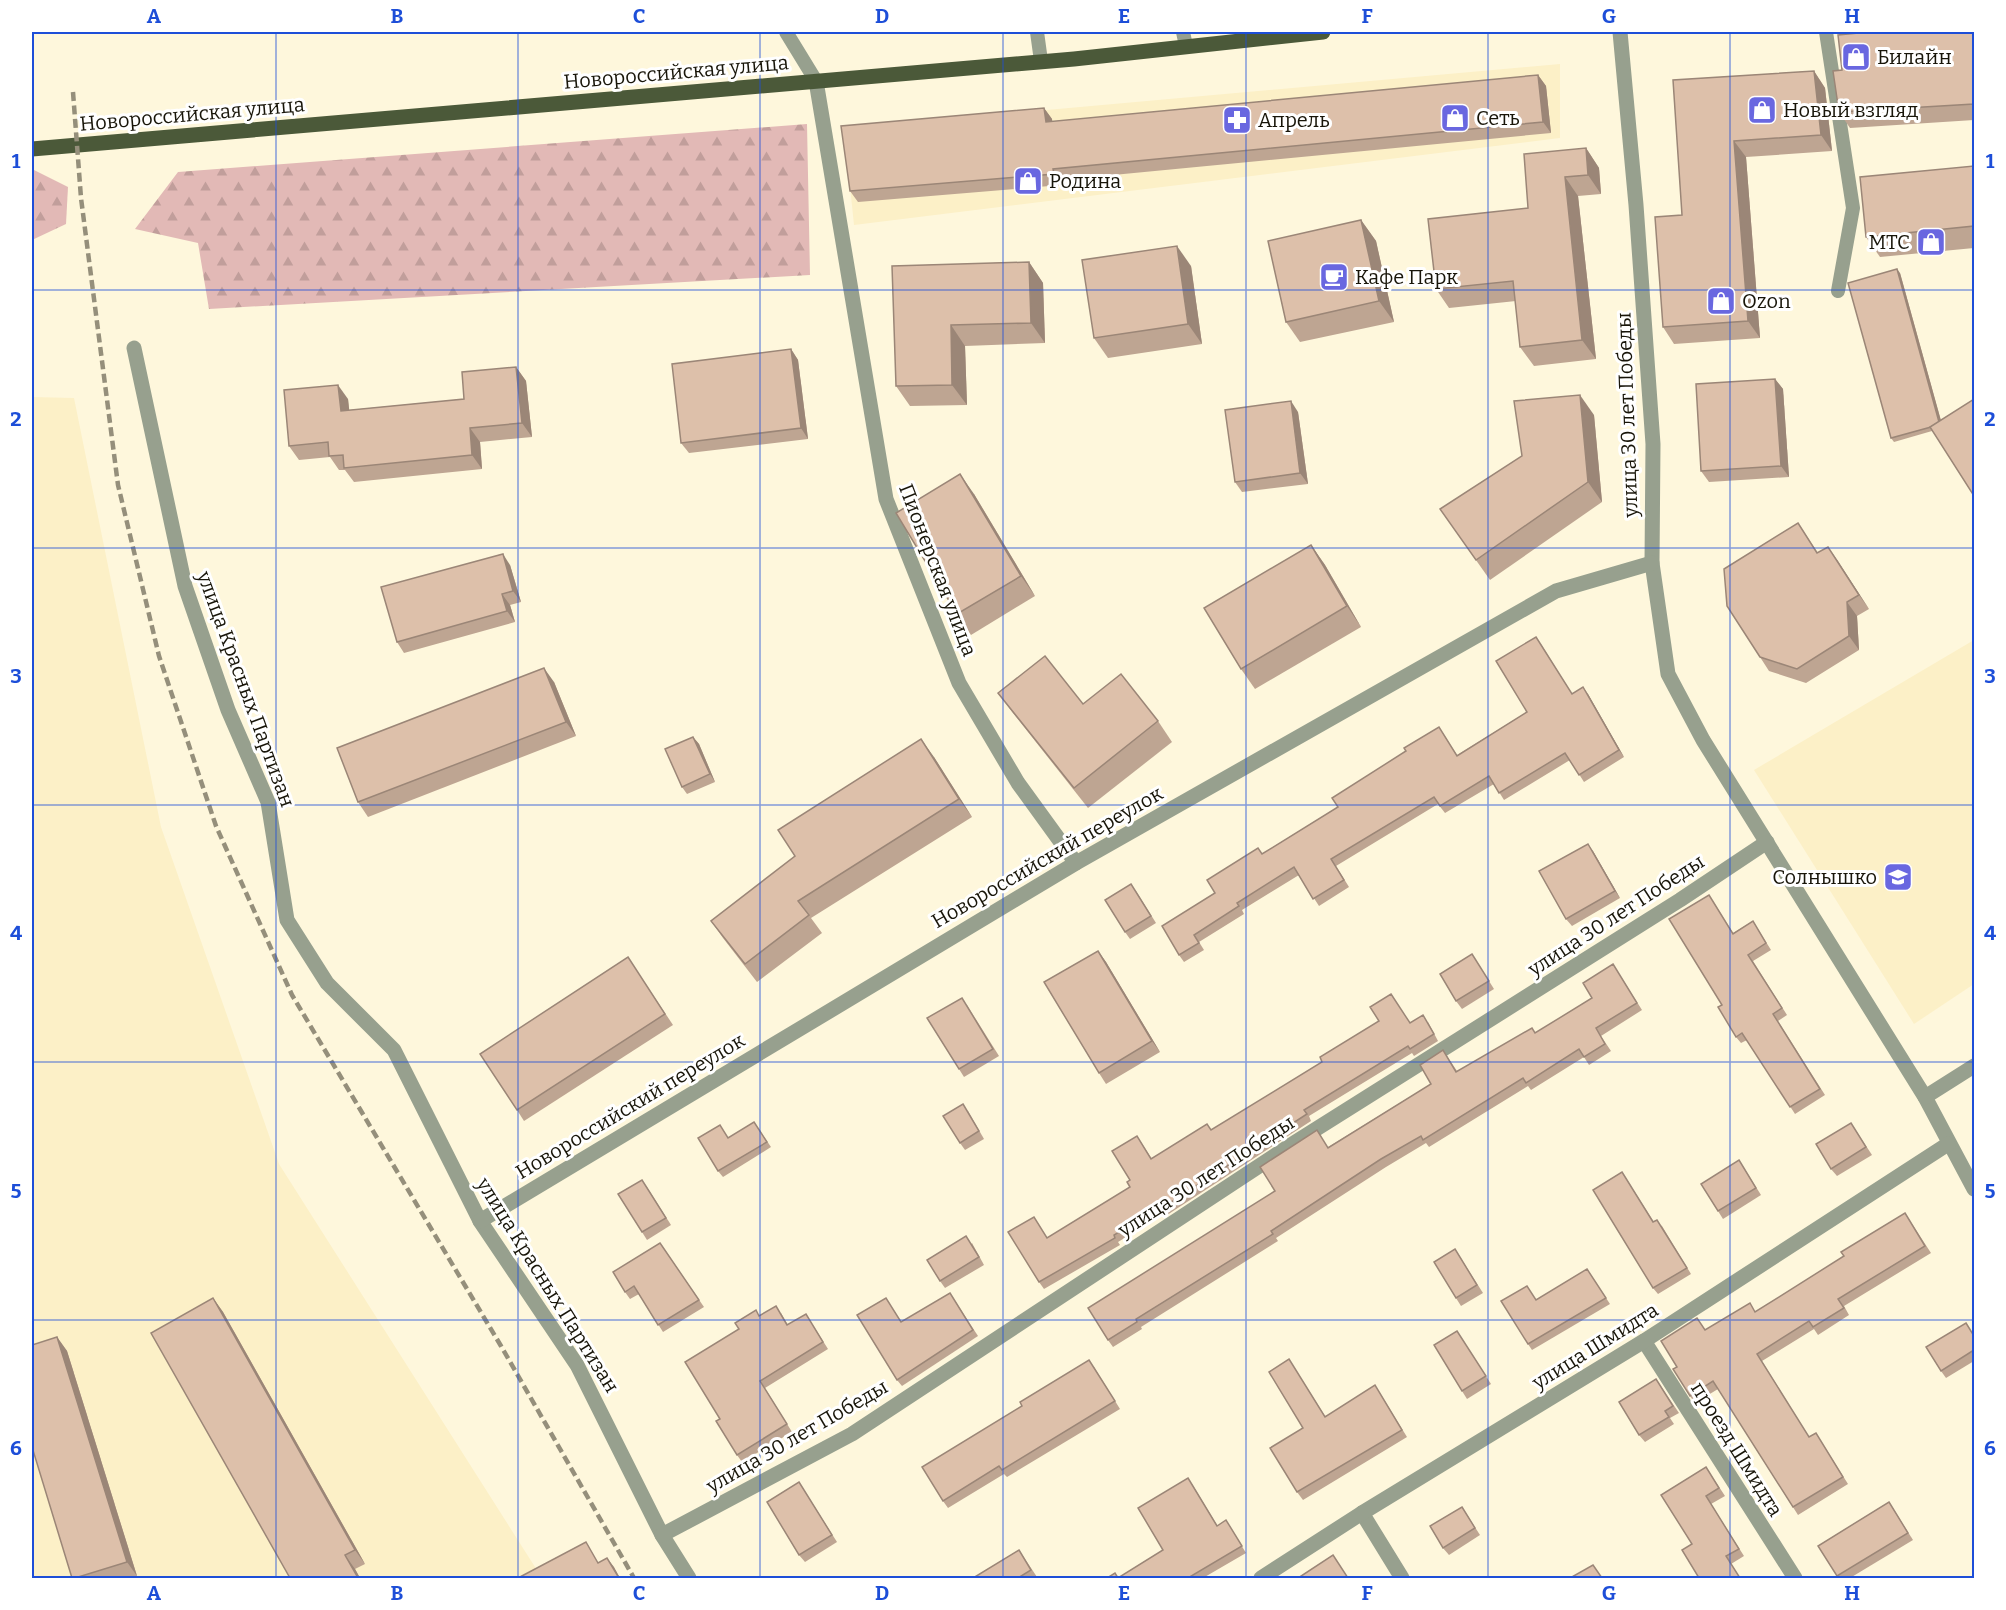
<svg xmlns="http://www.w3.org/2000/svg" width="2006" height="1610" font-family="Bitter,serif">
<style>
.built{fill:#fcf0c7}
.forest{fill:url(#forest-firs)}
.lines{fill:none;stroke-linecap:round;stroke-linejoin:round}
.lane{stroke:#97a08e;stroke-width:14}
.street{stroke:#97a08e;stroke-width:15}
.primary{stroke:#4b5939;stroke-width:15}
.rail{stroke:#958f7b;stroke-width:4.5;stroke-dasharray:9 4.5;stroke-linecap:butt}
.wall{fill:#bea592}
.shaded-wall{fill:#9b8677}
.building{fill:#ddc0aa;stroke:#9b8677;stroke-width:1.5}
.grid{fill:none;stroke:#1d4ed8;stroke-width:1.5;stroke-opacity:0.55}
.labels{text-anchor:middle;stroke-width:6;stroke-linejoin:round;paint-order:stroke}
.poi-label{font-size:20px;fill:#181509;stroke:#fff;text-anchor:start}
.street-label{font-size:20px;fill:#181509;stroke:#fff}
.neatline{fill:none;stroke:#1d4ed8;stroke-width:2}
.grid-label{font-size:20px;text-anchor:middle;font-weight:bold;fill:#1d4ed8}
</style>
<defs>
<pattern id="forest-firs" width="22" height="20" patternUnits="userSpaceOnUse" patternTransform="scale(1.5)"><rect width="22" height="20" fill="#e2b9b6"/><path d="M5 1l3.5 6h-7zM16 11l3.5 6h-7z" fill="#c19e9b"/></pattern>
</defs>
<rect width="100%" height="100%" fill="#fef7dc"/>
<g class="built">
<polygon points="1560,64 1560,138 854,225 844,128"/>
<polygon points="32,397 74,398 161,827 279,1164 542,1578 32,1578"/>
<polygon points="1974,640 1974,984 1914,1024 1754,770"/>
</g>
<g class="forest">
<polygon points="807,124 810,275 209,309 198,243 135,229 178,172"/>
<polygon points="32,169 68,187 66,224 32,240"/>
</g>
<g class="lines">
<g class="lane">
<polyline points="786,32 816,81"/>
<polyline points="1037,32 1041,61"/>
<polyline points="1183,32 1186,46"/>
<polyline points="1826,32 1853,208 1838,291"/>
</g>
<g class="street">
<polyline points="1620,32 1636,205 1653,444 1652,563 1668,674 1703,740 1925,1097 1974,1189"/>
<polyline points="816,81 886,499 959,683 1018,783 1076,863"/>
<polyline points="134,348 185,586 228,710 268,802 287,920 327,983 394,1050 480,1221 577,1365 662,1535 689,1578"/>
<polyline points="1925,1097 1974,1066"/>
<polyline points="480,1221 1076,863 1556,591 1652,563"/>
<polyline points="1644,1341 1795,1578"/>
<polyline points="1362,1513 1402,1578"/>
<polyline points="662,1535 852,1434 1294,1143 1680,900 1767,842"/>
<polyline points="1261,1578 1362,1513 1644,1341 1948,1144"/>
</g>
<polyline class="primary" points="32,149 1074,59 1323,32"/>
<polyline class="rail" points="73,92 81,198 118,485 159,656 216,826 292,995 501,1346 634,1578"/>
</g>
<g class="wall">
<polygon points="1974,32 1974,120 1850,128 1839,112 1842,70"/>
<polygon points="1814,71 1825,88 1832,151 1746,157 1760,338 1674,344 1663,327 1682,215 1673,80"/>
<polygon points="1538,75 1546,86 1551,133 1061,180 1062,185 858,202 850,191 1044,108 1052,119 1052,122"/>
<polygon points="1586,148 1599,168 1601,194 1578,196 1596,359 1534,366 1520,347 1516,301 1449,308 1436,289 1528,208"/>
<polygon points="1974,166 1974,248 1880,257 1866,237"/>
<polygon points="1361,220 1376,241 1394,322 1300,342 1286,322"/>
<polygon points="1029,262 1043,283 1045,343 965,346 967,405 910,406 896,386 892,266"/>
<polygon points="1191,266 1202,344 1108,358 1094,338"/>
<polygon points="1900,273 1941,421 1932,431 1894,442 1891,438"/>
<polygon points="791,349 798,360 808,439 689,453 681,443"/>
<polygon points="516,367 526,381 532,437 480,442 482,469 354,482 345,470 339,470 330,457 299,460 289,446 348,399 349,410 464,399"/>
<polygon points="1775,379 1783,389 1789,477 1709,482 1701,471"/>
<polygon points="1298,412 1308,484 1242,492 1235,482"/>
<polygon points="1594,415 1602,502 1490,580 1440,509"/>
<polygon points="974,494 1035,596 971,635 957,614"/>
<polygon points="1798,523 1818,553 1828,547 1869,609 1857,616 1859,650 1806,683 1769,671 1760,657"/>
<polygon points="1311,545 1325,565 1361,627 1255,689 1241,669"/>
<polygon points="510,565 521,602 510,605 515,622 404,653 397,642"/>
<polygon points="1541,644 1572,694 1588,694 1624,757 1584,782 1570,760 1504,800 1494,784 1445,813 1438,804 1336,866 1349,887 1319,906 1299,875 1242,910 1244,914 1199,942 1204,950 1184,962 1179,955 1215,893 1262,854 1338,807 1406,751 1439,727 1457,755 1527,712"/>
<polygon points="554,682 576,736 368,817 358,802"/>
<polygon points="998,693 1083,704 1158,721 1172,742 1088,808 1013,713"/>
<polygon points="693,737 699,744 715,782 687,794 682,787"/>
<polygon points="934,757 972,817 811,918 822,933 757,982 723,938 711,921"/>
<polygon points="1593,851 1620,898 1572,926 1566,919"/>
<polygon points="1136,891 1156,923 1130,939 1125,932"/>
<polygon points="1713,901 1733,933 1753,921 1771,950 1753,961 1787,1015 1778,1021 1825,1095 1795,1114 1747,1040 1741,1043 1736,1037 1722,1005"/>
<polygon points="1098,951 1106,962 1160,1052 1106,1084 1099,1073"/>
<polygon points="1472,954 1494,989 1462,1009 1456,1001"/>
<polygon points="635,968 673,1025 524,1121 517,1110"/>
<polygon points="1618,972 1642,1010 1601,1036 1611,1051 1589,1065 1584,1057 1531,1090 1528,1086 1429,1147 1426,1143 1386,1167 1276,1238 1278,1241 1141,1327 1142,1329 1113,1347 1108,1340 1275,1191 1328,1147 1431,1084 1443,1050 1457,1071 1536,1033 1592,998"/>
<polygon points="967,1005 999,1056 964,1077 959,1069"/>
<polygon points="1428,1022 1438,1041 1414,1056 1412,1053 1309,1116 1311,1121 1164,1217 1162,1215 1118,1242 1120,1245 1044,1289 1039,1282 1038,1223 1047,1238 1130,1187 1137,1136 1152,1159 1211,1130 1410,1023"/>
<polygon points="968,1111 984,1139 965,1150 960,1143"/>
<polygon points="754,1122 771,1147 723,1177 718,1171 729,1138"/>
<polygon points="1851,1123 1872,1155 1837,1176 1831,1169"/>
<polygon points="1744,1168 1761,1195 1723,1219 1718,1211"/>
<polygon points="1622,1172 1654,1222 1662,1226 1691,1274 1658,1294 1653,1288"/>
<polygon points="647,1187 671,1225 647,1240 642,1232"/>
<polygon points="1905,1213 1931,1253 1844,1306 1849,1315 1818,1335 1814,1329 1762,1361 1809,1437 1816,1433 1848,1484 1798,1515 1718,1389 1695,1403 1690,1396 1677,1367 1705,1330 1756,1312 1844,1256"/>
<polygon points="660,1243 704,1307 663,1332 639,1294 630,1299 625,1292"/>
<polygon points="972,1243 984,1265 945,1288 940,1281"/>
<polygon points="1455,1249 1483,1293 1461,1306 1456,1298"/>
<polygon points="1587,1269 1610,1304 1532,1350 1528,1344 1536,1300"/>
<polygon points="950,1293 978,1336 902,1386 897,1380 902,1322"/>
<polygon points="213,1298 223,1312 365,1564 355,1569 360,1578 290,1578"/>
<polygon points="781,1313 788,1325 806,1314 828,1349 765,1388 792,1432 742,1462 737,1455 720,1419 739,1329 759,1315"/>
<polygon points="1457,1331 1491,1384 1467,1399 1462,1391"/>
<polygon points="1974,1335 1974,1361 1946,1378 1941,1371"/>
<polygon points="57,1337 67,1351 137,1576 131,1578 72,1578"/>
<polygon points="1094,1367 1120,1409 1007,1477 1004,1474 948,1508 943,1501"/>
<polygon points="1294,1367 1325,1416 1380,1393 1407,1437 1303,1500 1297,1492 1303,1428"/>
<polygon points="1656,1379 1679,1413 1670,1418 1674,1424 1645,1442 1639,1435"/>
<polygon points="1706,1467 1725,1496 1711,1504 1744,1556 1731,1564 1692,1544"/>
<polygon points="1192,1484 1217,1525 1230,1527 1246,1553 1203,1578 1107,1578 1119,1578 1163,1550"/>
<polygon points="804,1490 837,1542 805,1562 799,1555"/>
<polygon points="1889,1502 1913,1540 1850,1578 1839,1578 1818,1546"/>
<polygon points="1462,1507 1480,1535 1449,1555 1443,1548"/>
<polygon points="1019,1550 1037,1577 1035,1578 973,1578"/>
</g>
<g class="shaded-wall">
<polygon points="1814,71 1825,88 1832,151 1821,135"/>
<polygon points="1538,75 1546,86 1551,133 1543,122"/>
<polygon points="1044,108 1052,119 1054,133 1046,122"/>
<polygon points="1734,141 1746,157 1760,338 1748,321"/>
<polygon points="1586,148 1599,168 1601,194 1588,175"/>
<polygon points="1053,169 1061,180 1062,185 1054,174"/>
<polygon points="1565,177 1578,196 1596,359 1582,340"/>
<polygon points="1361,220 1376,241 1394,322 1379,301"/>
<polygon points="1177,246 1191,266 1202,344 1188,324"/>
<polygon points="1029,262 1043,283 1045,343 1031,323"/>
<polygon points="1897,269 1900,273 1943,428 1940,424"/>
<polygon points="951,325 965,346 967,405 952,385"/>
<polygon points="791,349 798,360 808,439 801,428"/>
<polygon points="516,367 526,381 532,437 522,423"/>
<polygon points="1775,379 1783,389 1789,477 1781,466"/>
<polygon points="338,385 348,399 351,426 341,411"/>
<polygon points="1580,395 1594,415 1602,502 1588,482"/>
<polygon points="1291,401 1298,412 1308,484 1300,473"/>
<polygon points="32,418 33,451 32,449"/>
<polygon points="470,428 480,442 482,469 472,455"/>
<polygon points="960,474 974,494 1035,596 1021,576"/>
<polygon points="1311,545 1325,565 1361,627 1347,606"/>
<polygon points="1828,547 1838,561 1869,609 1859,595"/>
<polygon points="503,554 510,565 521,602 513,591"/>
<polygon points="502,594 510,605 515,622 507,611"/>
<polygon points="1847,602 1857,616 1859,650 1849,636"/>
<polygon points="544,668 554,682 576,736 566,722"/>
<polygon points="1583,687 1588,694 1624,757 1619,750"/>
<polygon points="693,737 699,744 715,782 710,774"/>
<polygon points="921,739 934,757 972,817 959,799"/>
<polygon points="1588,844 1593,851 1620,898 1615,891"/>
<polygon points="1098,951 1106,962 1160,1052 1152,1041"/>
<polygon points="213,1298 223,1312 365,1564 355,1550"/>
<polygon points="57,1337 67,1351 137,1576 127,1562"/>
<polygon points="345,1555 355,1569 360,1578 358,1578"/>
<polygon points="607,1558 614,1567 620,1578 619,1578"/>
</g>
<g class="building">
<polygon points="1869,32 1974,32 1974,104 1839,112 1833,71 1842,70 1838,35"/>
<polygon points="1814,71 1821,135 1734,141 1748,321 1663,327 1655,217 1682,215 1673,80"/>
<polygon points="1538,75 1543,122 1053,169 1054,174 850,191 841,126 1044,108 1046,122"/>
<polygon points="1586,148 1588,175 1565,177 1582,340 1520,347 1513,281 1436,289 1428,219 1528,208 1524,154"/>
<polygon points="1974,166 1974,226 1866,237 1860,177"/>
<polygon points="1361,220 1379,301 1286,322 1268,241"/>
<polygon points="1177,246 1188,324 1094,338 1082,260"/>
<polygon points="1029,262 1031,323 951,325 952,385 896,386 892,266"/>
<polygon points="1897,269 1939,422 1931,427 1891,438 1848,283"/>
<polygon points="791,349 801,428 681,443 672,364"/>
<polygon points="516,367 522,423 470,428 472,455 344,468 343,455 329,456 328,442 289,446 284,390 338,385 341,411 464,399 462,372"/>
<polygon points="1775,379 1781,466 1701,471 1696,384"/>
<polygon points="1580,395 1588,482 1476,560 1440,509 1522,456 1514,401"/>
<polygon points="1974,399 1974,496 1930,427"/>
<polygon points="1291,401 1300,473 1235,482 1225,410"/>
<polygon points="960,474 1021,576 957,614 896,513"/>
<polygon points="1798,523 1817,553 1828,547 1859,595 1847,602 1849,636 1797,669 1760,657 1727,606 1724,569"/>
<polygon points="1311,545 1347,606 1241,669 1204,608"/>
<polygon points="503,554 513,591 502,594 507,611 397,642 381,587"/>
<polygon points="1536,637 1572,694 1583,687 1619,750 1579,775 1565,753 1499,793 1489,776 1440,806 1434,797 1331,859 1344,880 1313,899 1294,867 1237,903 1239,906 1194,935 1199,943 1179,955 1162,926 1215,893 1207,880 1258,848 1262,854 1338,807 1332,798 1406,751 1404,748 1439,727 1457,756 1527,712 1496,661"/>
<polygon points="1045,656 1083,704 1121,674 1158,721 1074,788 998,693"/>
<polygon points="544,668 566,722 358,802 337,748"/>
<polygon points="693,737 710,774 682,787 665,749"/>
<polygon points="921,739 959,799 798,901 809,915 745,964 711,921 795,856 778,830"/>
<polygon points="1588,844 1615,891 1566,919 1539,871"/>
<polygon points="1131,884 1151,916 1125,932 1105,900"/>
<polygon points="1709,895 1733,934 1753,921 1766,943 1748,955 1782,1008 1773,1014 1820,1089 1790,1107 1742,1033 1736,1037 1718,1007 1722,1005 1669,919"/>
<polygon points="1098,951 1152,1041 1099,1073 1044,982"/>
<polygon points="1472,954 1489,981 1456,1001 1440,974"/>
<polygon points="628,957 665,1014 517,1110 480,1054"/>
<polygon points="1613,964 1637,1003 1596,1028 1605,1044 1584,1057 1579,1049 1526,1083 1523,1078 1423,1140 1421,1136 1381,1159 1271,1231 1273,1234 1136,1319 1137,1322 1108,1340 1088,1308 1275,1191 1260,1167 1317,1130 1328,1148 1431,1084 1420,1065 1443,1050 1456,1072 1532,1028 1535,1033 1592,998 1583,983"/>
<polygon points="1391,994 1410,1023 1423,1015 1434,1034 1410,1049 1408,1046 1304,1110 1307,1114 1159,1210 1158,1208 1114,1235 1115,1238 1039,1282 1008,1232 1034,1217 1047,1238 1130,1187 1127,1182 1130,1180 1112,1151 1137,1136 1151,1159 1207,1124 1211,1130 1322,1062 1320,1057 1379,1021 1370,1007"/>
<polygon points="962,998 993,1049 959,1069 927,1018"/>
<polygon points="963,1104 979,1131 960,1143 943,1116"/>
<polygon points="754,1122 767,1142 718,1171 698,1138 720,1125 728,1138"/>
<polygon points="1851,1123 1866,1147 1831,1169 1816,1144"/>
<polygon points="1739,1160 1756,1188 1718,1211 1701,1184"/>
<polygon points="1622,1172 1653,1222 1657,1220 1687,1268 1653,1288 1593,1190"/>
<polygon points="642,1180 666,1218 642,1232 618,1194"/>
<polygon points="1905,1213 1925,1246 1838,1299 1844,1308 1813,1327 1809,1321 1757,1354 1809,1437 1816,1433 1843,1477 1793,1507 1713,1381 1690,1396 1673,1369 1677,1367 1661,1341 1697,1318 1705,1330 1750,1303 1755,1312 1844,1256 1841,1252"/>
<polygon points="966,1236 979,1257 940,1281 927,1260"/>
<polygon points="660,1243 699,1300 658,1325 634,1286 625,1292 613,1272"/>
<polygon points="1455,1249 1477,1285 1456,1298 1434,1262"/>
<polygon points="1587,1269 1606,1298 1528,1344 1501,1301 1527,1286 1536,1300"/>
<polygon points="950,1293 973,1330 897,1380 857,1315 886,1298 901,1322"/>
<polygon points="213,1298 355,1550 345,1555 358,1578 290,1578 151,1333"/>
<polygon points="776,1306 787,1325 806,1314 823,1342 760,1381 787,1424 737,1455 716,1421 720,1419 685,1362 739,1329 735,1323 756,1310 759,1316"/>
<polygon points="1966,1323 1974,1336 1974,1350 1941,1371 1926,1347"/>
<polygon points="1457,1331 1486,1376 1462,1391 1434,1345"/>
<polygon points="57,1337 127,1562 75,1578 72,1578 32,1447 32,1345"/>
<polygon points="1289,1359 1325,1417 1375,1385 1402,1430 1297,1492 1270,1448 1303,1428 1269,1372"/>
<polygon points="1089,1360 1115,1401 1002,1470 999,1466 943,1501 922,1467 1022,1406 1020,1402"/>
<polygon points="1656,1379 1673,1406 1665,1411 1669,1417 1639,1435 1619,1402"/>
<polygon points="1706,1467 1719,1488 1706,1496 1739,1549 1726,1556 1740,1578 1699,1578 1682,1550 1692,1544 1661,1495"/>
<polygon points="1188,1478 1217,1526 1226,1520 1242,1546 1188,1578 1107,1578 1115,1573 1118,1578 1163,1550 1138,1508"/>
<polygon points="799,1482 832,1535 799,1555 767,1502"/>
<polygon points="1889,1502 1908,1533 1837,1576 1818,1546"/>
<polygon points="1462,1507 1475,1528 1443,1548 1430,1526"/>
<polygon points="586,1542 598,1563 607,1558 619,1578 518,1578"/>
<polygon points="1019,1550 1031,1570 1018,1578 973,1578"/>
<polygon points="1333,1555 1348,1578 1298,1578"/>
<polygon points="1593,1565 1602,1578 1570,1578"/>
</g>
<path class="grid" d="M276,32V1578M518,32V1578M760,32V1578M1003,32V1578M1246,32V1578M1488,32V1578M1730,32V1578M32,290H1974M32,548H1974M32,805H1974M32,1062H1974M32,1320H1974"/>
<defs>
<g id="shop-square" transform="scale(1.5)"><rect x="-9" y="-9" width="18" height="18" rx="4" fill="#6967e0" stroke="#fff"/><path d="M-5-2.5h2.3a2.7 3.5 0 0 1 5.4 0H5L5.5 6h-11ZM-1.5-2.5h3a1.5 2.3 0 0 0-3 0Z" fill="#fff"/></g>
<g id="pharmacy-square" transform="scale(1.5)"><rect x="-9" y="-9" width="18" height="18" rx="4" fill="#6967e0" stroke="#fff"/><path d="M-2-6h4v4h4v4h-4v4h-4v-4h-4v-4h4Z" fill="#fff"/></g>
<g id="cafe-square" transform="scale(1.5)"><rect x="-9" y="-9" width="18" height="18" rx="4" fill="#6967e0" stroke="#fff"/><path d="M-5.5-4.5H6V0H3Q3 3.5 0 3.5H-2.5Q-5.5 3.5-5.5 0ZM3-3.2v2h1.7v-2ZM-6 4.5H4V6H-6Z" fill="#fff"/></g>
<g id="school-square" transform="scale(1.5)"><rect x="-9" y="-9" width="18" height="18" rx="4" fill="#6967e0" stroke="#fff"/><path d="M0-5L7-2L0 1L-7-2ZM-4 1L0 2.5L4 1V4Q0 6-4 4Z" fill="#fff"/></g>
</defs>
<g fill-rule="evenodd">
<use href="#shop-square" x="1856" y="57"/>
<use href="#shop-square" x="1762" y="110"/>
<use href="#shop-square" x="1455" y="118"/>
<use href="#pharmacy-square" x="1237" y="120"/>
<use href="#shop-square" x="1028" y="181"/>
<use href="#shop-square" x="1931" y="242"/>
<use href="#cafe-square" x="1334" y="277"/>
<use href="#shop-square" x="1721" y="301"/>
<use href="#school-square" x="1898" y="877"/>
</g>
<g class="labels">
<g class="poi-label">
<text x="1877" y="64">Билайн</text>
<text x="1783" y="117">Новый взгляд</text>
<text x="1476" y="125">Сеть</text>
<text x="1258" y="127">Апрель</text>
<text x="1049" y="188">Родина</text>
<text x="1910" y="249" text-anchor="end">МТС</text>
<text x="1355" y="284">Кафе Парк</text>
<text x="1742" y="308">Ozon</text>
<text x="1877" y="884" text-anchor="end">Солнышко</text>
</g>
<g class="street-label">
<text transform="translate(676 72) rotate(-5)" y="7">Новороссийская улица</text>
<text transform="translate(192 114) rotate(-5)" y="7">Новороссийская улица</text>
<text transform="translate(1627 415) rotate(-92)" y="7">улица 30 лет Победы</text>
<text transform="translate(938 570) rotate(69)" y="7">Пионерская улица</text>
<text transform="translate(246 689) rotate(70)" y="7">улица Красных Партизан</text>
<text transform="translate(1047 857) rotate(-30)" y="7">Новороссийский переулок</text>
<text transform="translate(1616 915) rotate(-33)" y="7">улица 30 лет Победы</text>
<text transform="translate(630 1106) rotate(-31)" y="7">Новороссийский переулок</text>
<text transform="translate(1206 1176) rotate(-33)" y="7">улица 30 лет Победы</text>
<text transform="translate(548 1285) rotate(58)" y="7">улица Красных Партизан</text>
<text transform="translate(1595 1346) rotate(-32)" y="7">улица Шмидта</text>
<text transform="translate(797 1436) rotate(-30)" y="7">улица 30 лет Победы</text>
<text transform="translate(1737 1449) rotate(58)" y="7">проезд Шмидта</text>
</g>
</g>
<rect width="2006" height="1610" fill="none" stroke="#ffffff" stroke-width="66"/>
<rect x="33" y="33" width="1940" height="1544" class="neatline"/>
<g class="grid-label">
<text x="154" y="23">A</text>
<text x="397" y="23">B</text>
<text x="639" y="23">C</text>
<text x="882" y="23">D</text>
<text x="1124" y="23">E</text>
<text x="1367" y="23">F</text>
<text x="1609" y="23">G</text>
<text x="1852" y="23">H</text>
<text x="16" y="168">1</text>
<text x="1990" y="168">1</text>
<text x="16" y="426">2</text>
<text x="1990" y="426">2</text>
<text x="16" y="683">3</text>
<text x="1990" y="683">3</text>
<text x="16" y="940">4</text>
<text x="1990" y="940">4</text>
<text x="16" y="1198">5</text>
<text x="1990" y="1198">5</text>
<text x="16" y="1455">6</text>
<text x="1990" y="1455">6</text>
<text x="154" y="1600">A</text>
<text x="397" y="1600">B</text>
<text x="639" y="1600">C</text>
<text x="882" y="1600">D</text>
<text x="1124" y="1600">E</text>
<text x="1367" y="1600">F</text>
<text x="1609" y="1600">G</text>
<text x="1852" y="1600">H</text>
</g>
</svg>
